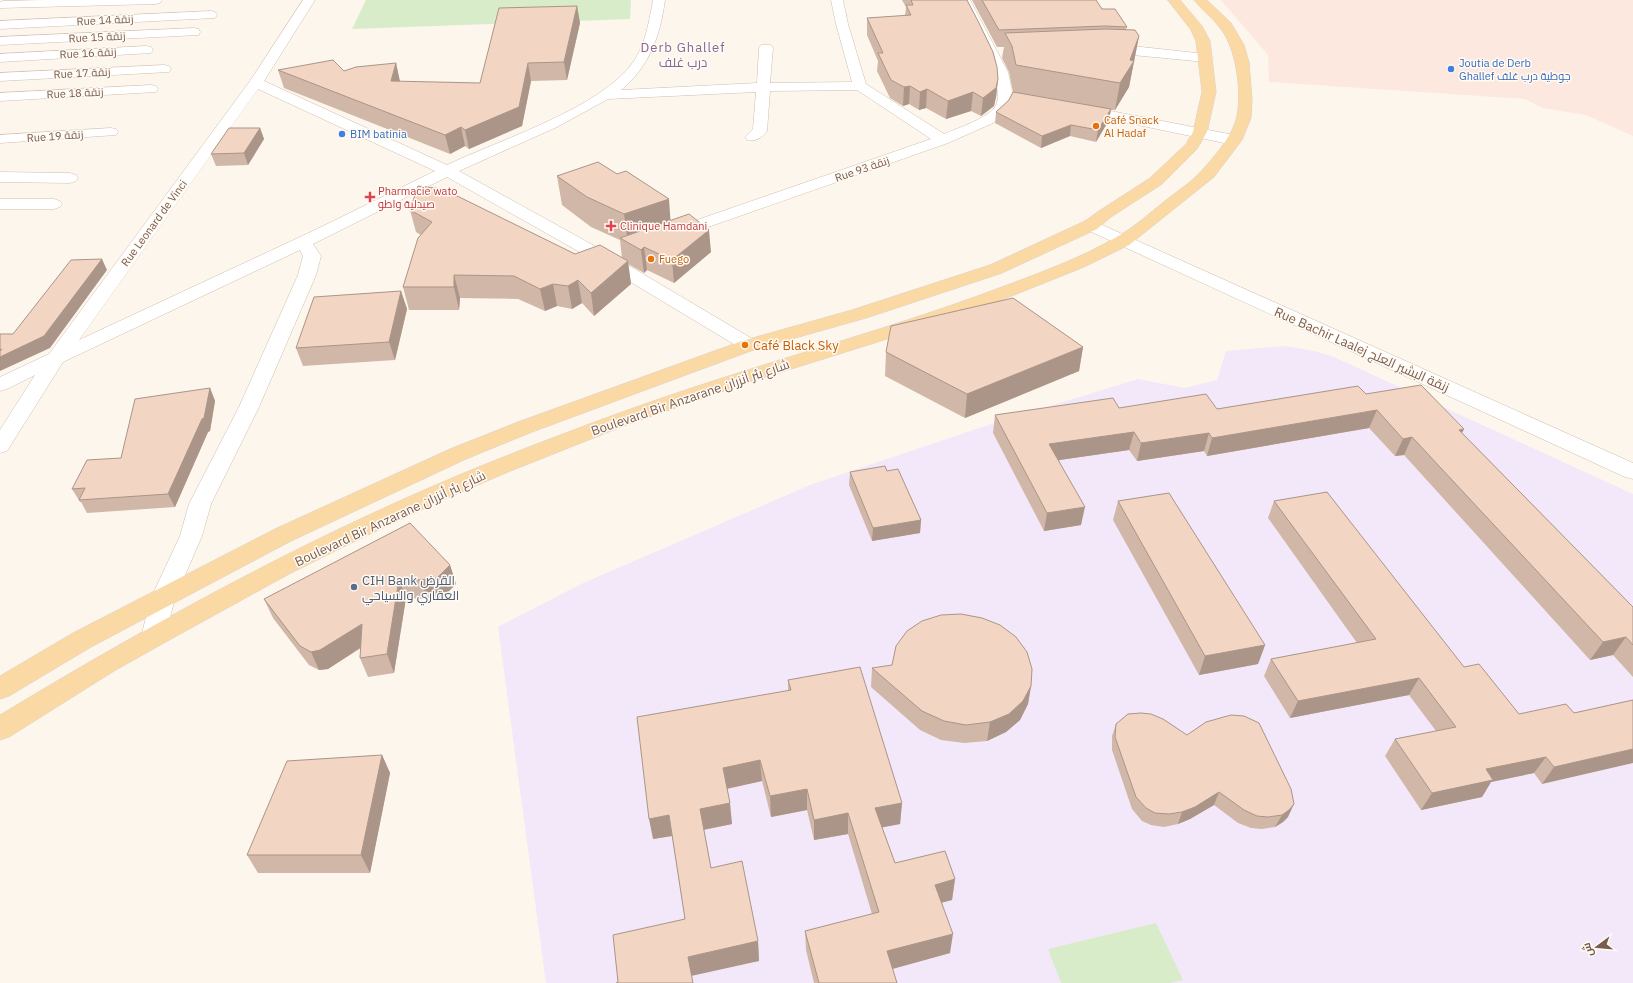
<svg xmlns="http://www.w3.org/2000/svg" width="1633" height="983" font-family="'IBM Plex Sans',Cairo,sans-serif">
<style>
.commercial{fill:#fde8e0}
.education{fill:#f3e8fa}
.green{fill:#d8ecc9}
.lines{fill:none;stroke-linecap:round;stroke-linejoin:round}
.minor-casing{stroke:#d1beb0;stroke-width:1}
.major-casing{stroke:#dad1cd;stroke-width:1}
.minor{fill:#fff;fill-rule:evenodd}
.major{fill:#fbd9a5;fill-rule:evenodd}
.wall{fill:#d1b7a8}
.shaded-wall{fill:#aa9588}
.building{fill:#f3d5c3;stroke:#aa9588}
.shop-dot{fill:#3f7fe0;stroke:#fffaf3;stroke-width:1.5}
.food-dot{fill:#e8710a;stroke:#fffaf3;stroke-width:1.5}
.health-dot{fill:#e0444e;stroke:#fffaf3;stroke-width:1.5}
.service-dot{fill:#5c6f8a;stroke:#fffaf3;stroke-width:1.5}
.labels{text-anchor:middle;stroke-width:3;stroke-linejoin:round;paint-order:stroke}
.far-street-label{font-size:11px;fill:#7a5c4d;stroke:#fffaf3}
.far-shop-label{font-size:11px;fill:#366cbe;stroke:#fffaf3;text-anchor:start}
.far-food-label{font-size:11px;fill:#c56008;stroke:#fffaf3;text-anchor:start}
.far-health-label{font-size:11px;fill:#be3a42;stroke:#fffaf3;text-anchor:start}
.far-quarter-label{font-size:13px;letter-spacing:1px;fill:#846695;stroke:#fffaf3}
.food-label{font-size:13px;fill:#c56008;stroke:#fffaf3;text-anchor:start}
.street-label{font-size:13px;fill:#7a5c4d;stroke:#fffaf3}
.service-label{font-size:13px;fill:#4e5e75;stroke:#fffaf3;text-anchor:start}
</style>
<rect width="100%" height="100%" fill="#fdf6ec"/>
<polygon class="commercial" points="1221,0 1633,0 1633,136 1586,115 1543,108 1525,99 1269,82 1268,55"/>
<polygon class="education" points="1285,346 1315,351 1334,357 1633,494 1633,983 546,983 498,627 581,584 810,485 982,427 1138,379 1185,388 1217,380 1226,351"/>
<g class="green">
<polygon points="366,0 631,0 630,19 352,29"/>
<polygon points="1156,923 1183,980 1170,983 1061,983 1048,949"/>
</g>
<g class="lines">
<g class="minor-casing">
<g id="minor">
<polygon points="43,0 162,0 160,3 156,4 0,8 0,2 3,1"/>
<path d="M303,0H315L264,81L447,165C499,140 602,108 634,61C646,43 649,21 653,0H665C660,36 650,66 621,90L757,83L759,48L761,45H771L773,48L770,83L852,82L836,24L831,0H843L848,24L866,84L944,134C958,128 986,119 995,107C1009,86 969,21 958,0H970L1008,72L1013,96L1006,112L993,123L948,143L674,239L668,238L666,234L668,230L931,139L857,90L770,91L767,131C762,138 755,142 747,140L745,137L753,129L756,92L608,99L557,127L459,171L611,255L756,341L759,345L756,349L749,351L742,349L599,263L447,177L313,244L321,256L316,275L259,407L211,504L202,536L175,598L165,637L162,644L153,647L144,644L141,637L151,598L180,536L189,504L239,407L298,275L303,256L300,250L63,362L7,451L0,453V430L35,375L7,389L0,391V377L49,354L250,81ZM258,89L435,171L315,230L79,340Z"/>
<polygon points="211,11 215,12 217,15 215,18 0,29 0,21"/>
<polygon points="194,28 199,29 200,32 199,35 0,45 0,37"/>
<polygon points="1106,45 1132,46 1206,54 1211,55 1213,58 1211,61 1206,62 1101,52 1099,49 1101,46"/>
<polygon points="146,46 151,47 153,50 151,53 0,62 0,54"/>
<polygon points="164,65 169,66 171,69 169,72 0,81 0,73"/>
<polygon points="151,85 156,86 158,89 156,92 0,101 0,93"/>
<polygon points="1080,105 1234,135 1239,137 1242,140 1239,143 1234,145 1075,112 1073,109 1075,106"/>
<polygon points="111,128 116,129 118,132 116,135 0,143 0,135"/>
<polygon points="0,172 70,173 76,175 78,178 76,181 70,183 0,182"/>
<polygon points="0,199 54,199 60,201 62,204 60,207 54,209 0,209"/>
<polygon points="1091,220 1633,463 1633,479 1625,477 1085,229 1083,225 1085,221"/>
</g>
</g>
<g class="major-casing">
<g id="major">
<polygon points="1168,0 1180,0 1202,26 1210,41 1216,92 1207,132 1197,149 1162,184 1111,217 1097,229 1002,273 866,318 756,349 532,432 466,459 291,541 91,647 9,696 0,699 0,676 73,633 275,529 450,449 518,422 742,341 852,310 990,265 1085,221 1099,211 1150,178 1186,144 1193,132 1202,92 1196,41 1191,30"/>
<path d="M1194,0H1207L1231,23L1244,45L1249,62L1252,99L1251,118L1242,140L1214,177L1129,245L1084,267L964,315L756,380L626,425L508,472L440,501L351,543L289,574L162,644L114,671L9,737L0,740V715C159,619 323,529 496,460C579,427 663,396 748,370C836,342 924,317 1010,284C1045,271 1082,257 1115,238C1135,227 1152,211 1170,197C1182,188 1195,179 1205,167C1217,153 1233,135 1237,116C1242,91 1236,47 1220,28C1213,18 1202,10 1194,0Z"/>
</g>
</g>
<use href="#minor" class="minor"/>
<use href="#major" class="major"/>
</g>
<g class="wall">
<polygon points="902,0 967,0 998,79 996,97 994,106 981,116 971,111 946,119 926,108 919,110 909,104 903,106 890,98 877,71 878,61 867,35 867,18 905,16 906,7"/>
<polygon points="972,0 1096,0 1102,9 1127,27 1126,29 1139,36 1129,87 1115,110 1111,110 1109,120 1096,142 1070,136 1041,148 995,123 996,112 1009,100 1013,92 1009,72 1002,58 1004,47 997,47"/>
<polygon points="577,6 580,23 567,80 531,81 522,126 469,149 465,146 450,154 284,88 278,70 344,71 396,63 400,82 480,83"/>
<polygon points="260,128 264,139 248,165 216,166 211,154"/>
<polygon points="557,176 671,220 711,252 674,283 647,270 644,273 628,264 631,284 594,316 582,303 572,309 557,306 545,311 518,299 460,298 459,310 409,310 403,287 421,235 416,232 410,210 575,254 622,258 620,240 591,227 562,205"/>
<polygon points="401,291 407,309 395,360 303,366 296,348"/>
<polygon points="1083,347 1079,371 965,418 885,376 886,352"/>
<polygon points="210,388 215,401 210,431 208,432 175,507 87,513 81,502 80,502 72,489 121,458"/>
<polygon points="1366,394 1464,429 1462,433 1633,607 1633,677 1613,655 1590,660 1404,455 1395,456 1369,428 1207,456 1204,451 1137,461 1129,450 1059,460 1081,525 1044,531 993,433 995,415 1119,408 1217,409"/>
<polygon points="887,471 921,520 920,533 872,541 849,485 850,472"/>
<polygon points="1118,501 1265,645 1258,664 1199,675 1113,520"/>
<polygon points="1274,501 1464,667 1519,714 1574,713 1633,700 1542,784 1534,773 1491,782 1482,797 1421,810 1385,756 1395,739 1436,731 1409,695 1290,718 1264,676 1271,659 1357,643 1268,518"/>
<polygon points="450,565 456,584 443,597 427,599 406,598 394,673 368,677 360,658 361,648 328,669 319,670 309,665 273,618 264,599"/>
<polygon points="872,668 1031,686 1028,704 1020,720 1006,732 987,741 964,743 941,740 920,730 871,687"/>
<polygon points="788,680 902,803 900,824 882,827 895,863 955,879 952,900 942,902 950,953 892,969 897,983 814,983 806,950 805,931 872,914 848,834 814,840 807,810 771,817 762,781 727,789 732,824 704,830 711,868 758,941 759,961 618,982 685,919 672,836 653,839 788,690"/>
<polygon points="1116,724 1288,817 1283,822 1275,827 1262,829 1251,828 1238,823 1214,805 1190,819 1178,824 1164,827 1151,825 1142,821 1132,809 1112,750 1112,736"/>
<polygon points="382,755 390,773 370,873 258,873 247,855"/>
</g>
<g class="shaded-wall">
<polygon points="577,6 580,23 567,80 564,62"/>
<polygon points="1139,36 1129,87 1115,110 1120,83 1130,60"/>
<polygon points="396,63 400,82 391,81"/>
<polygon points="528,63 531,81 522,126 469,149 465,130"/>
<polygon points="998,79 996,97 994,106 981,116 983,98"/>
<polygon points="910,86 909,104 903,106 904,87"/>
<polygon points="927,89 926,108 919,110 920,92"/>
<polygon points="973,92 971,111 946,119 948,101"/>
<polygon points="1111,109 1109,120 1096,142 1098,130"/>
<polygon points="1071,125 1070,136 1041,148 1042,136"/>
<polygon points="461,127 465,146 450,154 445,135"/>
<polygon points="260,128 264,139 248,165 244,153"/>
<polygon points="669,199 671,228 628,243 624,214"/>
<polygon points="709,230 711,252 674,283 672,260"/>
<polygon points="644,247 647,270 644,273 641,250"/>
<polygon points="102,259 107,270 50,348 0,371 0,350"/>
<polygon points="628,261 631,284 594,316 591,293"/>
<polygon points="454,275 460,298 459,310 454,287"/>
<polygon points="578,280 582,303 572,309 568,286"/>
<polygon points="553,284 557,306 545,311 540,289"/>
<polygon points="401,291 407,309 395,360 389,342"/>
<polygon points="1083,347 1079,371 965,418 967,394"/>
<polygon points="210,388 215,401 210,431 208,432 175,507 168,494"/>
<polygon points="1377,410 1369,428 1207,456 1212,438"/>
<polygon points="1464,429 1455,447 1459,430"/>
<polygon points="1134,432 1129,450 1046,462 1049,444"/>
<polygon points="1209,433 1204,451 1137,461 1141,443"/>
<polygon points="1412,437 1404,455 1395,456 1403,439"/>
<polygon points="1085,507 1081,525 1044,531 1047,513"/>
<polygon points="921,520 920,533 872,541 873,528"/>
<polygon points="450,565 456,584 443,597 427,599 421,580"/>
<polygon points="399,579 406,598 394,673 387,654"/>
<polygon points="362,624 369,642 328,669 319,670 311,652"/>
<polygon points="1626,637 1613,655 1590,660 1603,642"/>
<polygon points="1265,645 1258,664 1199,675 1205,656"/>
<polygon points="1419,678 1409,695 1290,718 1298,701"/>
<polygon points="1031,686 1028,704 1020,720 1006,732 987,741 990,722"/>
<polygon points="1633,749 1633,763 1542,784 1554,767"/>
<polygon points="382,755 390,773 370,873 361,855"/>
<polygon points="1546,757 1534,773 1491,782 1482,797 1421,810 1432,793 1486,769"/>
<polygon points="760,760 762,781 725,789 723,768"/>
<polygon points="807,789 807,810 771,817 770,796"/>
<polygon points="1219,792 1214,805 1190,819 1178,824 1182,812"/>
<polygon points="730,803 732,824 702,830 700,809"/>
<polygon points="902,803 900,824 874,829 875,808"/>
<polygon points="1294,804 1288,817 1283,822 1275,827 1282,815"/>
<polygon points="848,813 848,834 814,840 814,820"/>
<polygon points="669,815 672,836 653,839 649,819"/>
<polygon points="955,879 952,900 933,905 935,885"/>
<polygon points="953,934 950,953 885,971 887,951"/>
<polygon points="758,941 759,961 691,976 688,957"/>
</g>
<g class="building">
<polygon points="911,0 967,0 978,21 993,52 997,67 998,79 996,88 983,98 973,92 948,101 927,89 920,92 910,86 904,87 891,80 878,53 883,53 867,18 911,15 906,5 913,5"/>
<polygon points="982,0 1096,0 1102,9 1115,9 1127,27 1105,26 999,30"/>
<polygon points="577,6 564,62 528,63 519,107 465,130 461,127 445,135 278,70 333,60 344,71 356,67 396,63 391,81 480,83 499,8"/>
<polygon points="1106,29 1135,30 1139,36 1130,60 1134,61 1120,83 1016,65 1012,46 1005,33"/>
<polygon points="1013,92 1111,109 1098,130 1071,125 1042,136 996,112 1009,100"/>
<polygon points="229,128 260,128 244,153 211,154"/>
<polygon points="598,162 617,174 626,171 669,199 624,214 587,197 557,176"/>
<polygon points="418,186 443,189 575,254 600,245 628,261 591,293 578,280 568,286 553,284 540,289 514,276 454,275 454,287 403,287 418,238 432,222 410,210"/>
<polygon points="689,214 709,230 672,260 644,247 641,250 620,238"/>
<polygon points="102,259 44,336 0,357 0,351 2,349 0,350 0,334 13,334 71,260"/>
<polygon points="401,291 389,342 296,348 314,297"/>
<polygon points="1013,298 1083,347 967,394 886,352 891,326"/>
<polygon points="1421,385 1464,429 1459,430 1633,607 1633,645 1626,637 1603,642 1412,437 1403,439 1377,410 1212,438 1209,433 1141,443 1134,432 1049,444 1085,507 1047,513 995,415 1113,398 1119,408 1206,394 1217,409 1358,386 1366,394"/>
<polygon points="210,388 204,418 202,419 168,494 79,500 85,488 72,489 87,460 121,458 135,399"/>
<polygon points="885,466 887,471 898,469 921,520 873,528 850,472"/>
<polygon points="1327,492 1464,667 1479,664 1519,714 1566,704 1574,713 1633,700 1633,749 1554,767 1546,757 1486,769 1493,780 1432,793 1395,739 1456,727 1419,678 1298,701 1271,659 1376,639 1274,501"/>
<polygon points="1169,493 1265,645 1205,656 1118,501"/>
<polygon points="410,523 450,565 437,578 421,580 399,579 387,654 360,658 362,624 320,650 311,652 300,646 264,599"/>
<polygon points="961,614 982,618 1000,625 1016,637 1027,652 1032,669 1031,686 1023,701 1009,714 990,722 966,725 944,721 922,711 872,668 892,665 896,646 907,631 922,621 941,615"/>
<polygon points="860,667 902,803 875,808 895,863 945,851 955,879 935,885 953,934 887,951 897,983 819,983 805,931 879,912 848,813 814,820 807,789 770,796 760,760 723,768 730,803 700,809 711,868 742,861 758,941 688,957 693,983 616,983 618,982 613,935 685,919 669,815 649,819 637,717 791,690 788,680"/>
<polygon points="1141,713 1151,714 1163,719 1187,735 1206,722 1231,715 1244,716 1259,723 1291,789 1294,804 1289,810 1282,815 1268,817 1257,816 1244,810 1219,792 1195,807 1182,812 1169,814 1155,813 1146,808 1136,797 1115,737 1116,724 1128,714"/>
<polygon points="382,755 361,855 247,855 287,761"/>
</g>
<g class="shop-dot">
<circle cx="1451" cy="69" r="4"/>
<circle cx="342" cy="134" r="4"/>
</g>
<g class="food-dot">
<circle cx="1096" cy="126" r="4"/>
<circle cx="651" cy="259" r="4"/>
<circle cx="745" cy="345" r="4"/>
</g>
<g class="health-dot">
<path d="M368 191h4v4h4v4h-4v4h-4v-4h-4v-4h4z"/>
<path d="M609 220h4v4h4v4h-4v4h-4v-4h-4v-4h4z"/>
</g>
<circle class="service-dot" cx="354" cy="587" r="4"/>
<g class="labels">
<g class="far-street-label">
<text transform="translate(105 20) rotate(-3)" y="4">Rue 14 زنقة</text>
<text transform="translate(97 37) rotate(-3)" y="4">Rue 15 زنقة</text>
<text transform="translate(88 53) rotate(-3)" y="4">Rue 16 زنقة</text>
<text transform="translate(82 73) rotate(-3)" y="4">Rue 17 زنقة</text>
<text transform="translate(75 93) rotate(-3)" y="4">Rue 18 زنقة</text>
<text transform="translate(55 136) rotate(-4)" y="4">Rue 19 زنقة</text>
<text transform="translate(862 169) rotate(-19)" y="4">Rue 93 زنقة</text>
<text transform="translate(154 223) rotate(-54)" y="4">Rue Leonard de Vinci</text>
</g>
<g class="far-shop-label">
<text x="1459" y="67">Joutia de Derb<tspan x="1459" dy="13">Ghallef جوطية درب غلف</tspan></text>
<text x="350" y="138">BIM batinia</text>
</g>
<g class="far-food-label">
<text x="1104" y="124">Café Snack<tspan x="1104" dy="13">Al Hadaf</tspan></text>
<text x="659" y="263">Fuego</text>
</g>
<g class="far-health-label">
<text x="378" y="195">Pharmacie wato<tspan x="378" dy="13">صيدلية واطو</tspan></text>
<text x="620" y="230">Clinique Hamdani</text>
</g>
<g class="far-quarter-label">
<text x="683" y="52">Derb Ghallef<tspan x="683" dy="15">درب غلف</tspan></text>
</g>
<g class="food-label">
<text x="753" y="350">Café Black Sky</text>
</g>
<g class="street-label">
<text transform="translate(1362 349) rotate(24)" y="5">Rue Bachir Laalej زنقة البشير العلج</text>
<text transform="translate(690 397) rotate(-19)" y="5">Boulevard Bir Anzarane شارع بئر أنزران</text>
<text transform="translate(390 518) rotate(-25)" y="5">Boulevard Bir Anzarane شارع بئر أنزران</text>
</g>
<g class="service-label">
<text x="362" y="585">CIH Bank القرض<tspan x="362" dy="15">العقاري والسياحي</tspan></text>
</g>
</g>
<g transform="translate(1597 947) rotate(254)" stroke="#fffaf3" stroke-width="3" paint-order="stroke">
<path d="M0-3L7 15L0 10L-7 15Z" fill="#7a5c4d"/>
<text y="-6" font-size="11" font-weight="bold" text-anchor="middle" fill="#7a5c4d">ش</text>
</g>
</svg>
